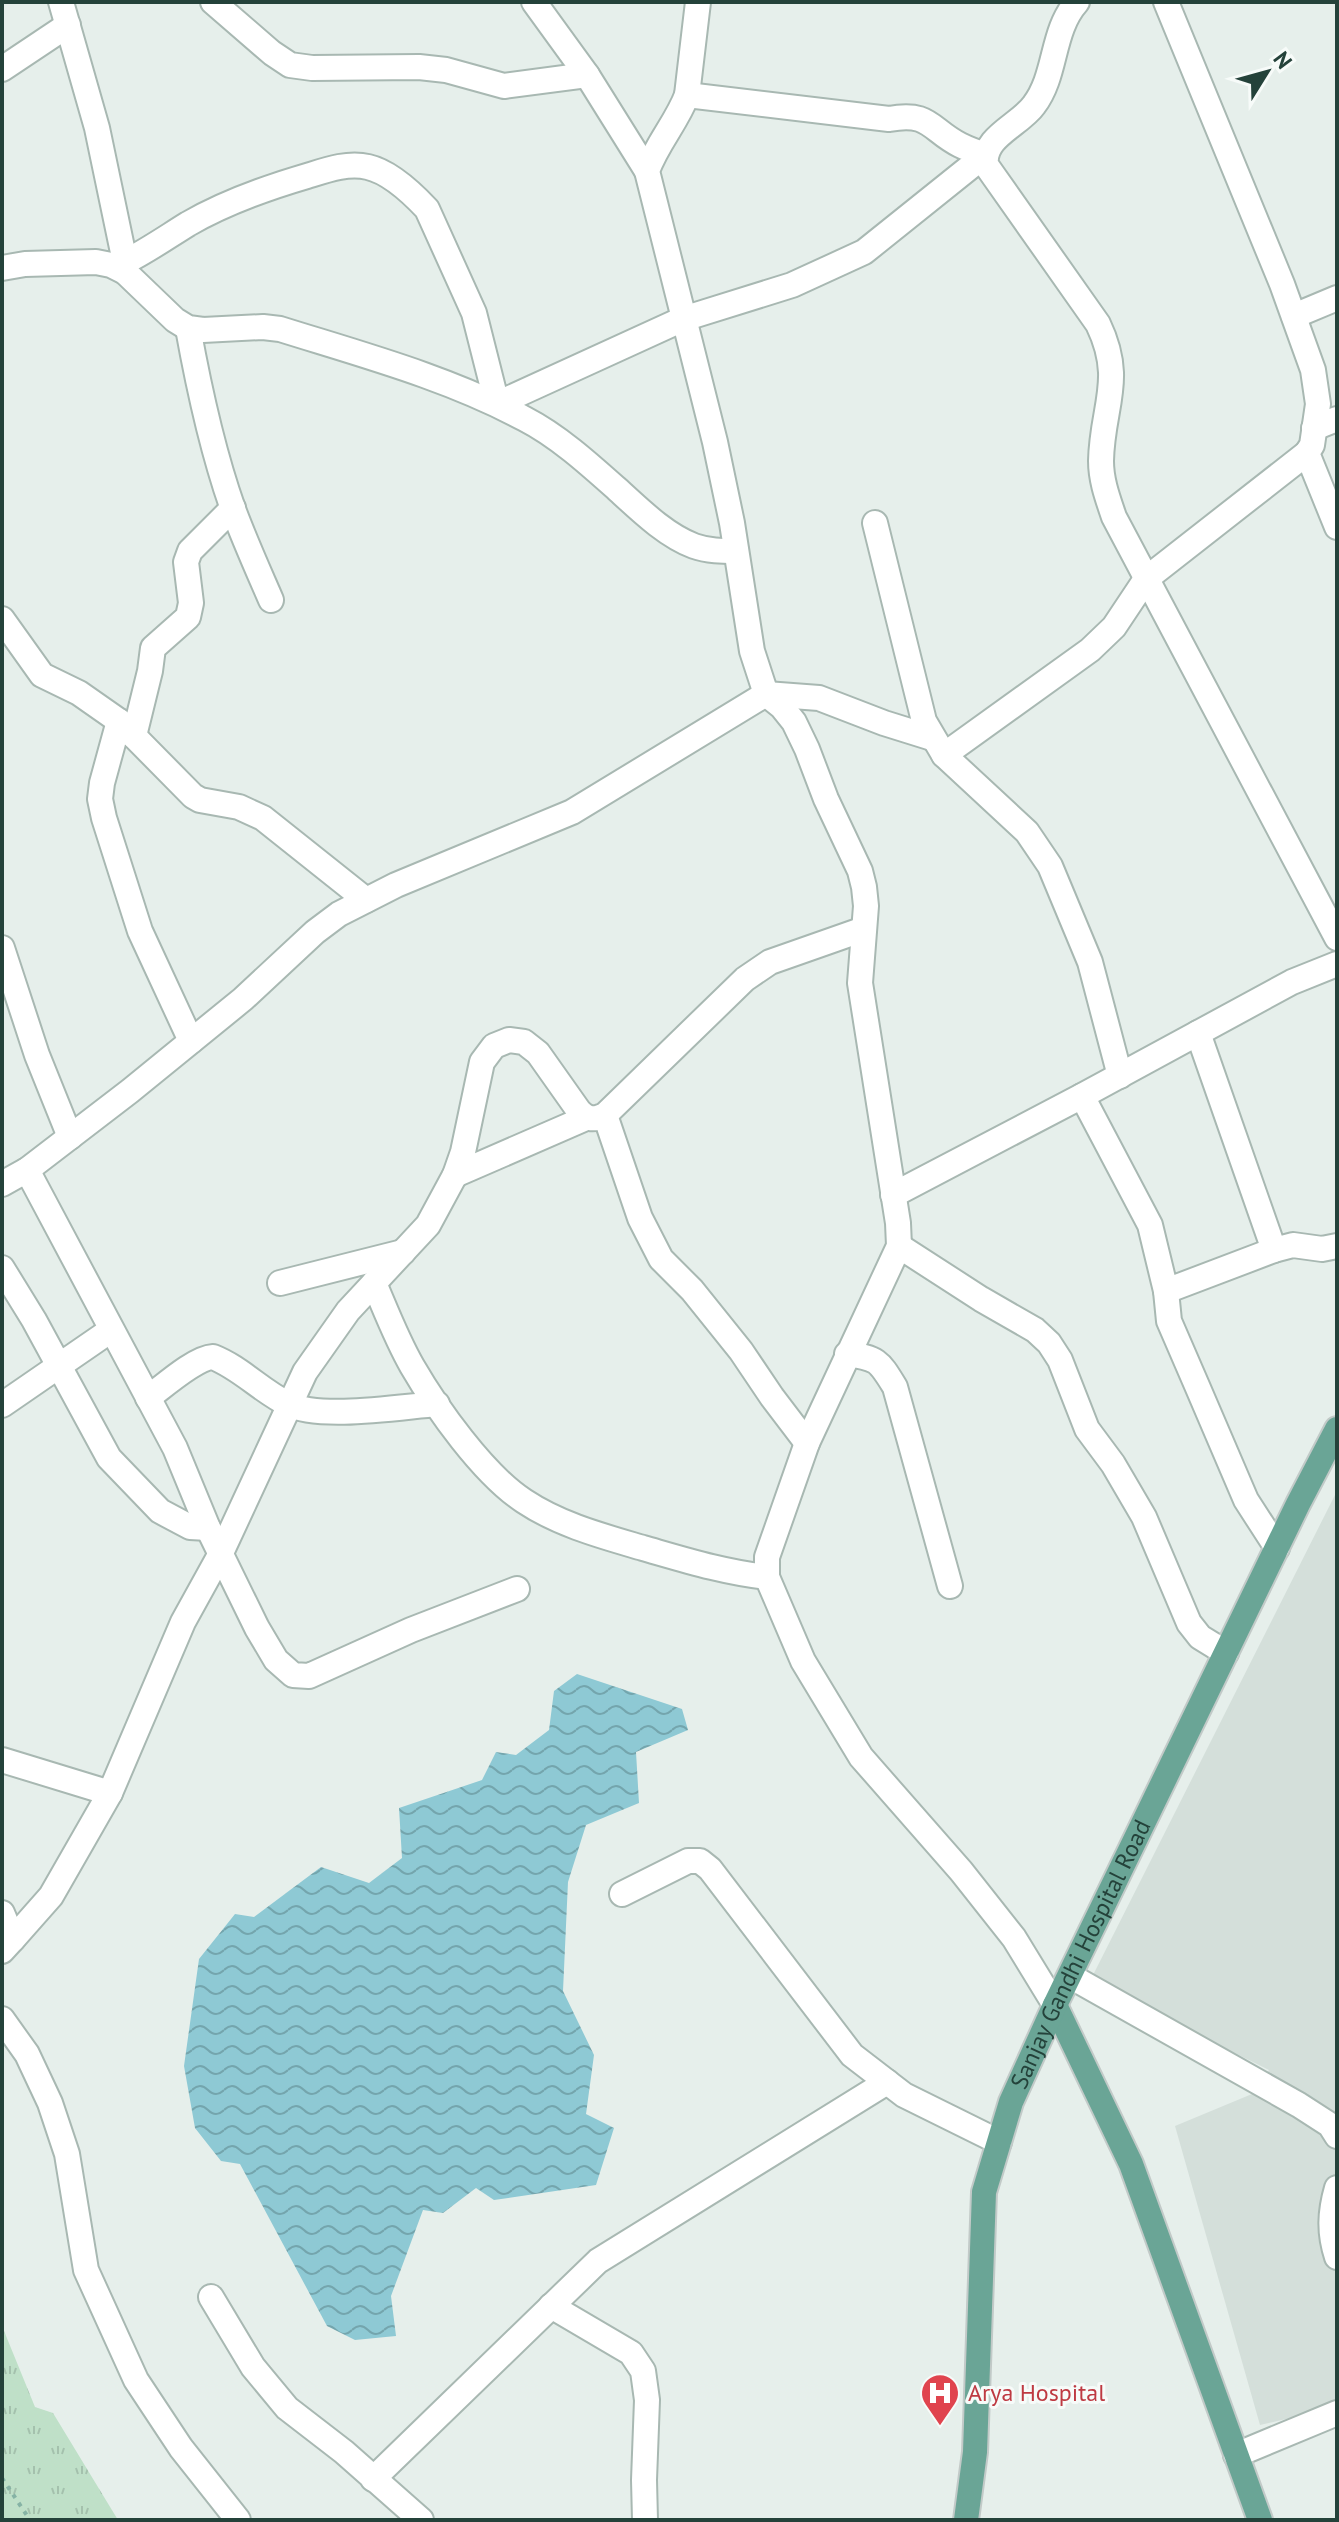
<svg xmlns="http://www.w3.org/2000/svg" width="1339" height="2522" font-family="'PT Sans',sans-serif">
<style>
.built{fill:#d4dfda}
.park{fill:url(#park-tufts)}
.water{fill:url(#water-waves)}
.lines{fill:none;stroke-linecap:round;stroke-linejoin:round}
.minor-casing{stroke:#a8b8b2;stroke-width:28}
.major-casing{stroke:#c2cac8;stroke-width:28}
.path{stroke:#86b3a5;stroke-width:4;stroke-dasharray:4 6;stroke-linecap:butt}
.minor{stroke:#fff;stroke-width:24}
.major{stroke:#6aa596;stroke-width:24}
.labels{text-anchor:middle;stroke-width:6;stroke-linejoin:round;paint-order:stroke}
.street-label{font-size:24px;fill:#24423a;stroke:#f7fbf9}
.health-label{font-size:24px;fill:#be3a42;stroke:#f7fbf9;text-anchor:start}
</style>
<defs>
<pattern id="park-tufts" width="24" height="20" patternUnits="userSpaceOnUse" patternTransform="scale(2)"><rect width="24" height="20" fill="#bfe0c8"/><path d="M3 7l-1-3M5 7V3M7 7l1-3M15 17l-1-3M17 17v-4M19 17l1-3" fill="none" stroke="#a4c1ad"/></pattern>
<pattern id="water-waves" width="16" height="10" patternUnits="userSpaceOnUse" patternTransform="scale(2)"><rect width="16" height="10" fill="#8ec9d4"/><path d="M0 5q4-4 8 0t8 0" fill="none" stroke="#74a5ad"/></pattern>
</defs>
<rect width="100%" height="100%" fill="#e6efeb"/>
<polygon class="built" points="1337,1491 1337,2407 1260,2425 1175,2126 1252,2094 1269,2070 1090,1981"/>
<polygon class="park" points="2,2326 35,2407 53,2413 118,2520 2,2520"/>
<polygon class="water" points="577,1674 682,1709 688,1730 636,1752 639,1803 586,1825 568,1882 563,1991 594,2055 586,2114 614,2128 596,2185 494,2200 476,2188 443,2213 423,2210 391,2296 396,2336 355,2340 327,2326 240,2164 221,2161 195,2128 184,2066 199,1959 235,1914 254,1917 321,1867 369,1883 402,1858 399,1808 482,1780 496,1752 516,1755 549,1730 554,1691"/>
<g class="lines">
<g class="minor-casing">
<g id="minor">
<polyline points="61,2 97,128 125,262 125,272"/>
<polyline points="213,2 272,53 290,65 312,68 419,67 446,70 504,86 587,75"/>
<polyline points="534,2 587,75 647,171"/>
<path d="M698,2L687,95C677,122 657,143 647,171L715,442L732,523L752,651L766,694L782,707L794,722L807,749L826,799L860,871L864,887L866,906L860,983L898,1223L899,1246L807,1443L767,1557V1577L803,1661L861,1757L961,1871L1014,1938L1055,2005"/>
<path d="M1077,2C1051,31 1057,75 1034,105C1020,125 982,137 986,165L1098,324C1125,380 1102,406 1101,461C1101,481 1108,499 1114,517L1337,938"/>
<polyline points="1166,2 1282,284 1313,370 1318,404 1312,445 1307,453 1337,527"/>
<polyline points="2,69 68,25"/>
<path d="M125,262C147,251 167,237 188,224C226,202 266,188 307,176C326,170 348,162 368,167C390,172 412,193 427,209L474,313L497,404L683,319L792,285L864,252L985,155C976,152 968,149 960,145C930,130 930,111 889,119L687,95"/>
<path d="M2,268L25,264L96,262L111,265L125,272L175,320L188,328L203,330L263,327L280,329C363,355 449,378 525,419C558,436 589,464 617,489C639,509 665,535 694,546C708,551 722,551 736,551"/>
<polyline points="1294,316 1337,298"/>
<path d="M188,328C199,389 212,450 233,509C244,539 258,570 271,600"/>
<polyline points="1314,428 1337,419"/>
<polyline points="875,523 924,721 944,755 1027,832 1050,866 1090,962 1120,1076"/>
<polyline points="2,619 42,675 79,693 119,721 193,796 200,800 239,807 263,818 366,900"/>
<polyline points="119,721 102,783 100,799 104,818 140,931 191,1041"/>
<polyline points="134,736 150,671 153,648 188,617 191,603 186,562 190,551 233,508"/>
<polyline points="944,755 1090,650 1114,627 1146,579 1307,453"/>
<polyline points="2,948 37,1055 70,1137"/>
<polyline points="1198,1033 1274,1250"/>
<polyline points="1082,1096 1150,1225 1166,1291 1274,1250 1293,1245 1322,1249 1337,1246"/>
<polyline points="605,1115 640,1218 661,1259 692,1290 741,1351 772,1397 807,1443"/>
<polyline points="27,1170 175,1448 208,1528 257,1628 276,1660 293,1675 309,1676 411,1630 517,1589"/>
<polyline points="455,1175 586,1118"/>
<polyline points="2,1184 27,1170 130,1091 243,999 315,932 339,914 396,885 572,812 766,694 819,698 884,723 932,738"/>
<polyline points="893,1195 1082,1096 1292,982 1337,964"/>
<polyline points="899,1246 981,1299 1035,1330 1049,1343 1060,1360 1087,1429 1113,1464 1144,1517 1189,1623 1200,1637 1226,1653"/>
<polyline points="2,1268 34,1320 109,1458 160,1511 190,1527 208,1528"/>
<polyline points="280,1283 403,1252"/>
<path d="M374,1283C386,1311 397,1340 412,1366C437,1409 483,1474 524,1501C560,1525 602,1536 643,1548C685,1560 723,1572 767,1577"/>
<polyline points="1166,1291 1169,1321 1198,1388 1246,1500 1277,1548"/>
<path d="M847,1354C878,1358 879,1361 895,1387L950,1586"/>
<path d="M148,1398C164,1386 195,1358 213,1357C241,1368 261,1391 288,1404C320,1420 399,1407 437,1404"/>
<polyline points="2,1405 111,1330"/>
<polyline points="2,1760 110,1793"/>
<polyline points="622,1894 688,1861 700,1861 710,1869 852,2055 904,2095 999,2142"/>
<polyline points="2,1913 13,1939 2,1951"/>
<path d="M13,1939L51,1896L110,1793L183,1622L220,1555L305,1372L348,1311L428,1225L455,1175L463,1152L482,1062L494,1046L509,1040L524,1042L538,1053L579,1111C588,1120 594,1120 605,1115L745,979L770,962L864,929"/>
<polyline points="1070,1976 1299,2105 1330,2125 1337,2136"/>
<polyline points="2,2019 27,2054 50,2103 67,2154 86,2270 136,2380 181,2448 238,2520"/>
<path d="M1337,2188C1330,2212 1329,2233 1337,2257"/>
<polyline points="211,2297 253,2367 287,2408 344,2452 421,2520"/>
<polyline points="551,2306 631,2353 643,2371 647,2400 644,2480 645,2520"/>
<polyline points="1236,2455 1337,2413"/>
<polyline points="373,2479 598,2261 887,2082"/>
</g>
</g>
<g class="major-casing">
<g id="major">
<polyline points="1055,2005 1131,2164 1260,2520"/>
<path id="s1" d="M966,2520L975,2452L984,2192L1011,2102L1055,2005L1298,1504L1337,1429"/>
</g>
</g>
<polyline class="path" points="2,2478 30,2520"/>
<use href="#minor" class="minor"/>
<use href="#major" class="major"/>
</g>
<defs>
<g id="hospital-pin" transform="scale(2)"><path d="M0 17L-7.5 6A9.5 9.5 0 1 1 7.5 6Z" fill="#e0444e" stroke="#f7fbf9"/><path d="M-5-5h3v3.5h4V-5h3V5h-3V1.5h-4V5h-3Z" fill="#fff"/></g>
</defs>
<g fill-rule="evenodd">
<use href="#hospital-pin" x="940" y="2393"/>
</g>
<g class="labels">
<g class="street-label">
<text dy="8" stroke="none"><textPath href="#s1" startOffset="586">Sanjay Gandhi Hospital Road</textPath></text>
</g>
<g class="health-label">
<text x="968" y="2401">Arya Hospital</text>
</g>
</g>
<rect width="1339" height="2522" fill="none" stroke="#24423a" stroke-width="8"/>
<g transform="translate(1267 72) rotate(53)" stroke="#f7fbf9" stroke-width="6" paint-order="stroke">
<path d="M0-6L14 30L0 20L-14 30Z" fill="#24423a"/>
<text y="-12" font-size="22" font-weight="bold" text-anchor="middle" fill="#24423a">N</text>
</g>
</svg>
